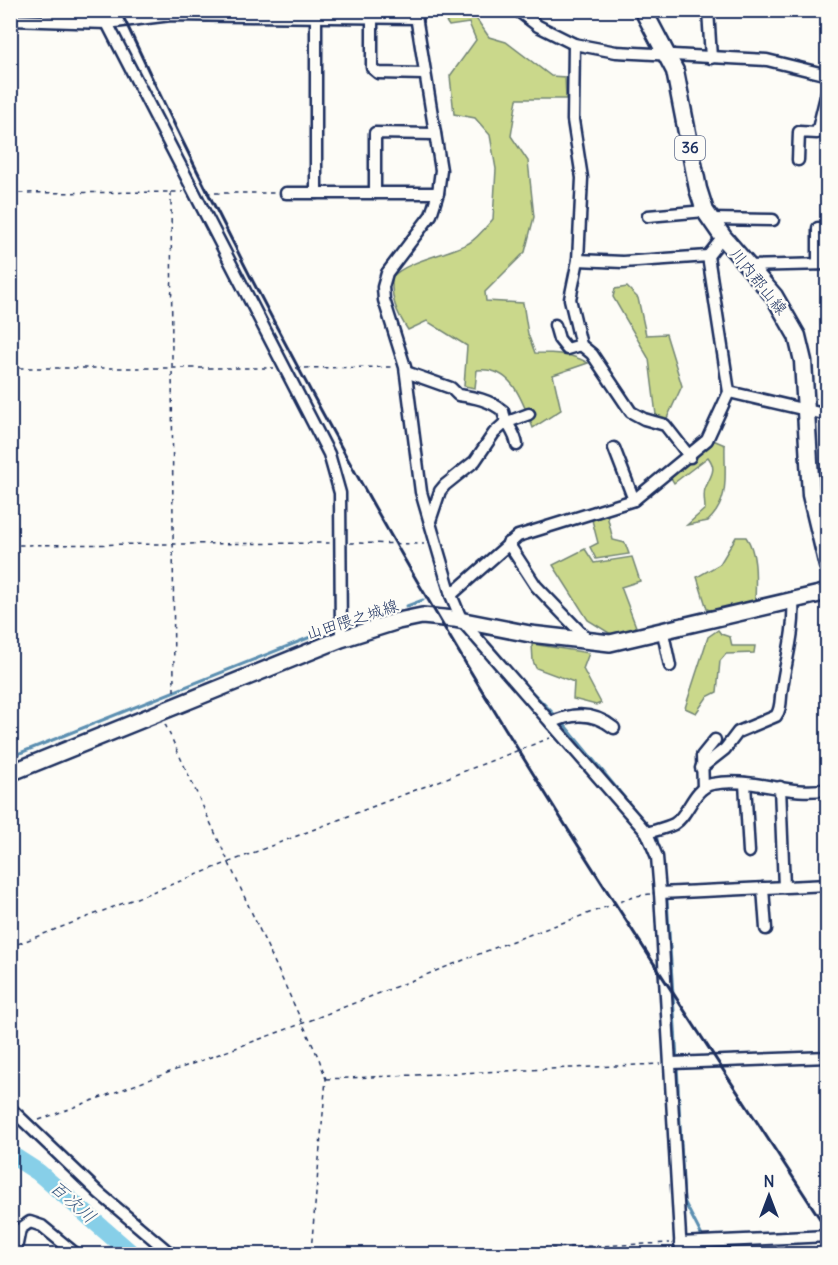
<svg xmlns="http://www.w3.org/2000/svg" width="838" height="1265" font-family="Delius,'Klee One',sans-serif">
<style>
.built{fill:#f8e7dd}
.green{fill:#cad88b;stroke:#728474;stroke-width:1.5}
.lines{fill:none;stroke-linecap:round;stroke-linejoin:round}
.stream{stroke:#5c8fb1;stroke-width:3}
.river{stroke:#87cfe8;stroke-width:18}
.street-casing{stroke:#1b2f5e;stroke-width:15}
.secondary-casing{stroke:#1b2f5e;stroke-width:20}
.primary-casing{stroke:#1b2f5e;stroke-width:21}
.path{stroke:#1b2f5e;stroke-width:1.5;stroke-dasharray:4.5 4.5;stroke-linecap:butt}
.street{stroke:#fdfcf7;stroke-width:10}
.secondary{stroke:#fdfcf7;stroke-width:15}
.primary{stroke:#fdfcf7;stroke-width:16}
.rail{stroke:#1b2f5e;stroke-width:3}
.labels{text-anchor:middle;stroke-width:4.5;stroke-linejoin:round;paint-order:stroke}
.shield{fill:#fdfcf7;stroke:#5f6c8c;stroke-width:1.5}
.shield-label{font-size:15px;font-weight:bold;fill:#1b2f5e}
.street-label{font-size:16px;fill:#1b2f5e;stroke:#fdfcf7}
.water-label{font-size:18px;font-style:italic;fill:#365780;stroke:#fdfcf7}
</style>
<rect width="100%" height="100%" fill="#fdfcf7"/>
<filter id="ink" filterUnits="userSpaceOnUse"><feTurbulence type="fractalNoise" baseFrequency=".0167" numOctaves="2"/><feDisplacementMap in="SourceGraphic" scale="12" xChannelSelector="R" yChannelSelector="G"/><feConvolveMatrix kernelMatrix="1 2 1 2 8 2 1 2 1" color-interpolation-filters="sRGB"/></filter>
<g filter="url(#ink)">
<polygon class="built" points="11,10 112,10 115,16 11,15"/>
<g class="green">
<path d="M439,11H471L489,37L506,42L551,76L565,77L566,99H517L511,136L528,161L534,217L525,252L485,292L486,301L523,303L528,334L535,353C554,353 571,353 588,363L553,375L561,410L533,428C522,401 513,366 477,370L475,388L464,386L467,346L427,321L408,330C396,312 391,299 392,277C409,260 446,255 469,243C478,238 486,227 493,219L496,169L490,135L475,118L454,114L450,76L476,40L469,23L449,26Z"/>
<polygon points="627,287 638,298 646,335 666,334 682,386 667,418 656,415 649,359 613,297 615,289"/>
<path d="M713,440L725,445C724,474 731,499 708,521L687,525L705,509C705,503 703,494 705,489C710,476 718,470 708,457L674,483L671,478Z"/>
<polygon points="607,515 613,540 625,543 629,554 596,559 590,547 598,543 592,520"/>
<path d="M736,537H746C759,555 755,586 755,607L720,614L707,609L697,577L720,564Z"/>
<polygon points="585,549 594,563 632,557 640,581 621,587 638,632 614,636 588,620 553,565"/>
<polygon points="718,630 721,634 730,637 732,646 755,646 754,653 726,654 720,661 717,692 707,697 696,713 685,708 708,637"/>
<polygon points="532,644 589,653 583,669 601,703 596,705 573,699 574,682 536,668 533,661"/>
</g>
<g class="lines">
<g class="stream">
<polyline points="407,606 423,600"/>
<polyline points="523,683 558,718"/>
<polyline points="562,722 647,825"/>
<polyline points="10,757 318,634"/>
<polyline points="657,839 667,899 677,1059"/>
<polyline points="677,1065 684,1201 704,1240"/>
<polyline points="707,1245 712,1254"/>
</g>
<polyline class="river" points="10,1154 38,1172 132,1254"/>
<g class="street-casing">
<g id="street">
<polyline points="415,10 441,170 438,193 431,215 387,273 383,287 384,300 405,367 421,492 451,595 462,621 647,833 657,857 660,893 681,1254"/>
<polyline points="517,10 538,26 574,44 616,52 767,60 828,75"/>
<polyline points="708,10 711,58"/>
<polyline points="372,17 372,68 378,73 424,74"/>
<polyline points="10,20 107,23 171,15 416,18"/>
<polyline points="107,23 329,454 340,493 341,639"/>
<polyline points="574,44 573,120 582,178 578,260 623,262 708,256"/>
<polyline points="798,160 799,132 817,133 828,88"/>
<polyline points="286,193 438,193"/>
<polyline points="316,193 316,17"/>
<polyline points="375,193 375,133 435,134"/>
<polyline points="648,216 705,211"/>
<polyline points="711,219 773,220"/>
<polyline points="818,228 818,264"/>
<polyline points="578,260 570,299 581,345 592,354 631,412 644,419 665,425 690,457"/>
<polyline points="749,266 828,264"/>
<polyline points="555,325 559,339 567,349 581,345"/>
<path d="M406,372L451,388L458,395C474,397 490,400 503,411C505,425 515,430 517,445"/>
<polyline points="729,392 828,415"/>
<polyline points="614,448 634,500"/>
<polyline points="430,521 440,491 445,485 475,461 494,433 505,423 529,414"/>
<polyline points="508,543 536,586 590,642"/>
<polyline points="451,595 518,536 634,500 707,440 729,392 708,256 723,237"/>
<polyline points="663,633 670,666"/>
<path d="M551,723C573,712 594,712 614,728"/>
<path d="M701,768L725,749L738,732L776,716C782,708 780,698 782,688C786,659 795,632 793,602"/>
<polyline points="745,783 749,852"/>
<polyline points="780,787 784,887"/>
<polyline points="703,788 702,756 715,740"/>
<path d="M647,833C656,830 666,828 674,824C689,815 693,788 712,784C750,776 790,797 828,789"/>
<polyline points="763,888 766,929"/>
<polyline points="660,893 828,885"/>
<polyline points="672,1063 828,1057"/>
<polyline points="10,1108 99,1193 171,1254"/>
<polyline points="680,1243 828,1236"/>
<polyline points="15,1254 20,1229 30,1222 42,1226 76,1254"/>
</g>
</g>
<g class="secondary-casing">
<polyline id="secondary" points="10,773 341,639 398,621 422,616 454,619 530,634 610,643 828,592"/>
</g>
<g class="primary-casing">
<polyline id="primary" points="643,10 675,71 698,189 705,211 723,237 774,296 797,336 803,361 811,495 828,566"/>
</g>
<g class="path">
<polyline points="171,192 174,691"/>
<polyline points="10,193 183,192"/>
<polyline points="206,193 276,193"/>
<polyline points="10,368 274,368"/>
<polyline points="296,368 394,367"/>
<polyline points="350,543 424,544"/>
<polyline points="10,545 331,543"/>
<polyline points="165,724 319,1059 326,1079 311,1251 320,1254"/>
<polyline points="10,947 550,738"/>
<polyline points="326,1079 660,1064"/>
<polyline points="39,1120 301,1024 507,943 636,896 650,894"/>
<polyline points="398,1254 670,1243"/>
</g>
<use href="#street" class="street"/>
<use href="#secondary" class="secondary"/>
<use href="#primary" class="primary"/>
<path class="rail" d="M120,10C219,223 327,430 447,632C567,835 699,1032 828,1231"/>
</g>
</g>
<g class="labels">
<rect class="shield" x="675" y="136" width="30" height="24" rx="4.5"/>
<g class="shield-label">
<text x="690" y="153">36</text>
</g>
<g class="street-label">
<text transform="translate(759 281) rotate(51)" y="6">川内郡山線</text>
<text transform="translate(352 619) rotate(-18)" y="6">山田隈之城線</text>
</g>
<g class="water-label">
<text transform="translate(73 1202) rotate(41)" y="6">百次川</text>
</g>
</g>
<rect width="838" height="1265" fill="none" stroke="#fdfcf7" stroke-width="36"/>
<rect x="18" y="18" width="802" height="1229" fill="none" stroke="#1b2f5e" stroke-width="2" filter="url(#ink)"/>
<g transform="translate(769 1196)" stroke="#fdfcf7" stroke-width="4.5" paint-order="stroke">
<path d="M0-4.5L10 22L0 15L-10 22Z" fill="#1b2f5e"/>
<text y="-9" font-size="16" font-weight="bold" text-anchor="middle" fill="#1b2f5e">N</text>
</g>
</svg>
